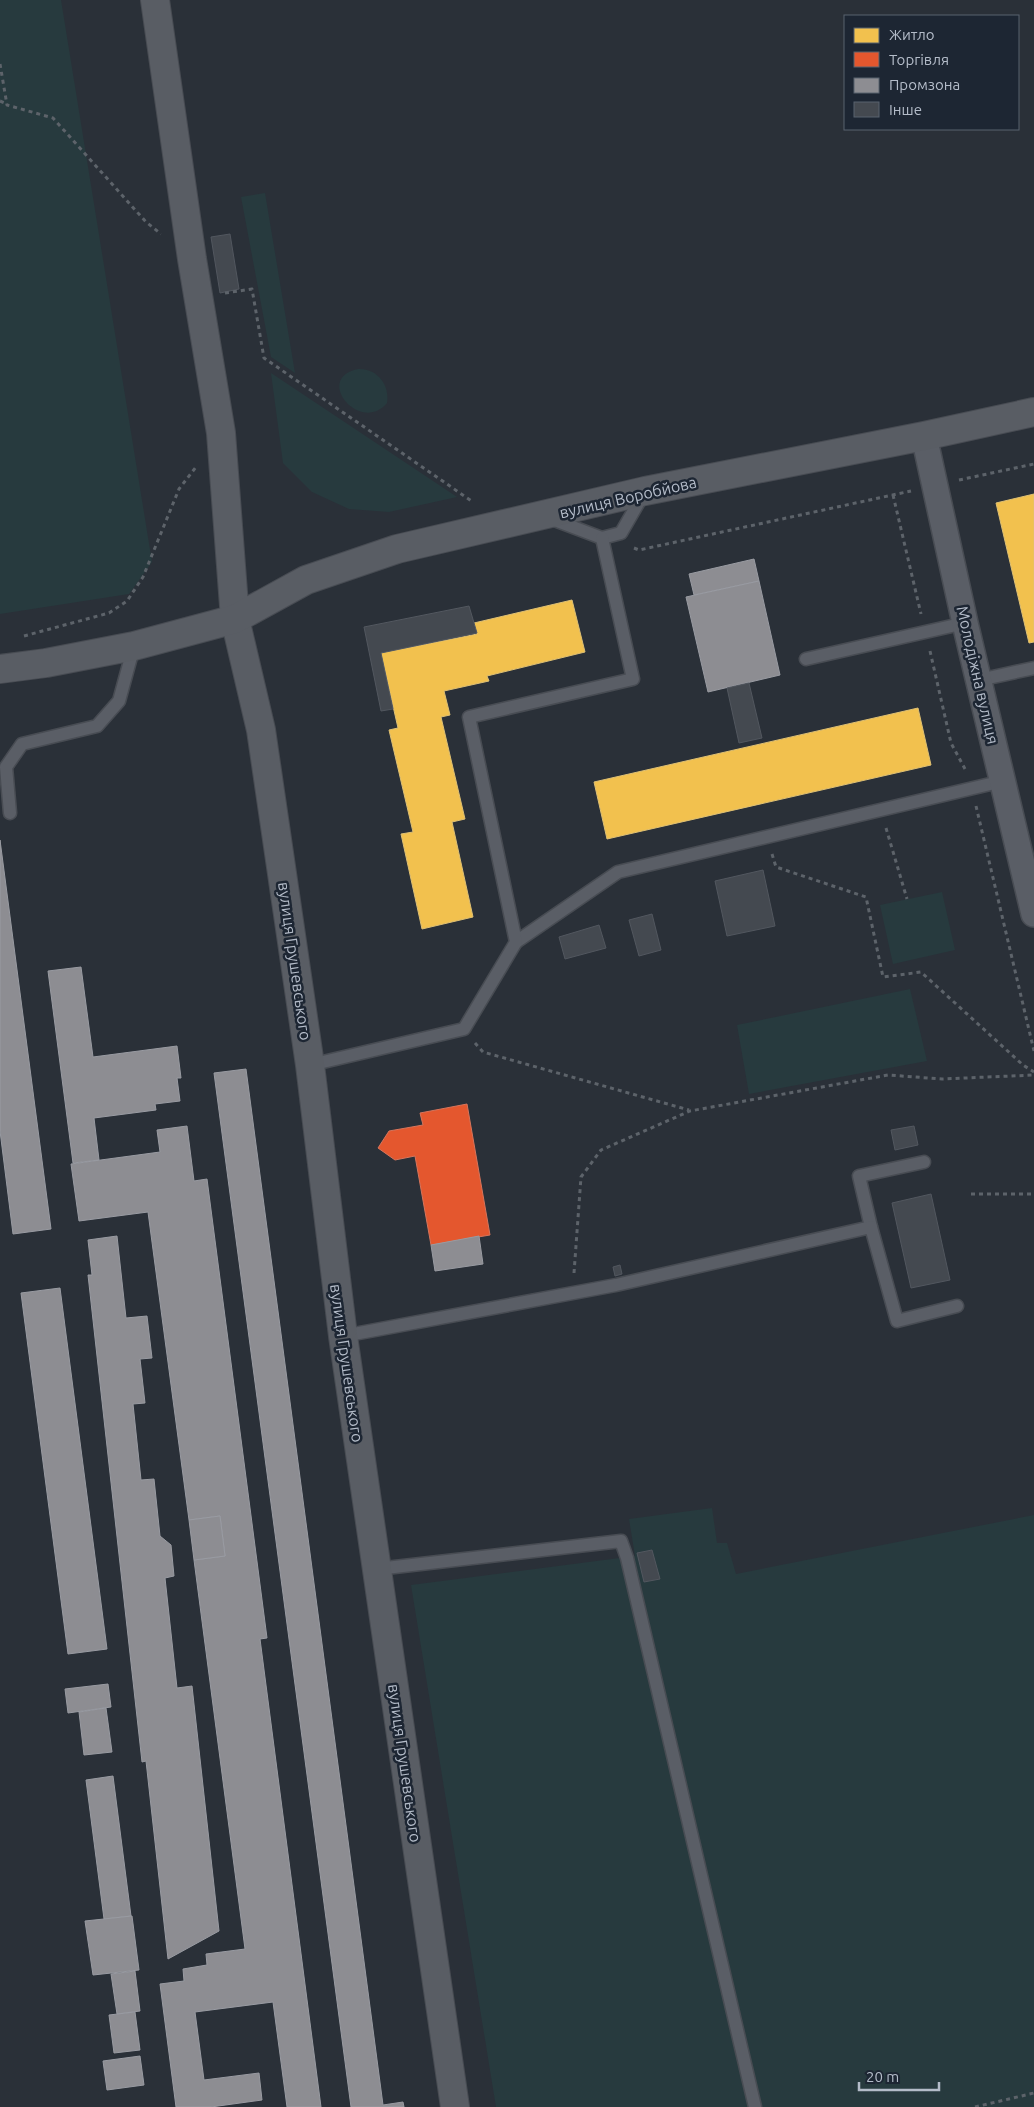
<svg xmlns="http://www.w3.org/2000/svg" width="1034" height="2107" font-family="Ubuntu,sans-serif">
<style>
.green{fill:#273a3e}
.homes{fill:#f2c14e;stroke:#dfc073}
.shops{fill:#e4572e;stroke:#d6755c}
.industry{fill:#8d8d92;stroke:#999ba2}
.building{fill:#444950;stroke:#52575f}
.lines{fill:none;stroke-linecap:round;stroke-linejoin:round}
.lane-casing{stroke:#484c53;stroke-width:15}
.street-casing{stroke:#484c53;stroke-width:28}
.secondary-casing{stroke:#484c53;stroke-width:30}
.path{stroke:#5d636a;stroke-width:3;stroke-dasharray:4 4;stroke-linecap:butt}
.lane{stroke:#5a5e66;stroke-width:12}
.street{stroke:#5a5e66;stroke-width:25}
.secondary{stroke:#595d64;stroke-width:28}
.labels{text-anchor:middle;stroke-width:5;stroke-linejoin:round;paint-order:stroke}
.street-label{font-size:16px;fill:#b4bcc9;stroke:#1d2633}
</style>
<rect width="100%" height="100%" fill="#2a3038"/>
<g class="green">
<polygon points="0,0 61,0 152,562 129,594 0,614"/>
<polygon points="265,193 295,373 271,357 241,197"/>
<path d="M358,369C377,368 390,385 387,403C360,435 313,378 358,369Z"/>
<polygon points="271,373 457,497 389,512 349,509 312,492 283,463"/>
<polygon points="942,892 955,950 893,964 880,905"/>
<polygon points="910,989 927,1061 749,1094 737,1025"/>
<polygon points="712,1508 717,1543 727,1543 736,1574 1034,1515 1034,2107 496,2107 411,1585 635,1556 629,1519"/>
</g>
<g class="homes">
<polygon points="1034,494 1034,642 1029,643 996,503"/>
<polygon points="572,600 585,652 487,676 489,681 444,691 450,715 441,717 465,819 452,822 473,917 422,929 401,834 413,832 389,730 398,728 381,653 477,634 474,623"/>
<polygon points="918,708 931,765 607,839 594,782"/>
</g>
<polygon class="shops" points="467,1104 490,1235 431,1245 415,1156 395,1160 378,1148 389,1131 423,1125 420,1113"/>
<g class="industry">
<polygon points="754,559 759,581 694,595 689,574"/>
<polygon points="759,581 780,675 708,692 686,597"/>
<polygon points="0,840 51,1229 13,1234 0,1131"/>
<polygon points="81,967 93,1057 177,1046 181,1078 177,1078 180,1101 155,1104 156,1110 94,1118 99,1160 73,1163 48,971"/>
<polygon points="246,1069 383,2105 403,2102 404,2107 351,2107 214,1073"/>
<polygon points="187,1126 194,1181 207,1179 267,1638 260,1639 321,2107 287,2107 273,2002 195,2012 204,2080 259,2073 262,2100 211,2107 176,2107 160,1984 184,1981 183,1969 207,1965 206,1954 245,1949 194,1560 225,1556 220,1516 189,1520 148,1212 79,1221 71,1164 160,1152 157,1130"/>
<polygon points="117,1236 126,1318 147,1316 152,1358 140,1359 145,1403 133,1404 141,1480 154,1479 160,1536 171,1545 174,1576 165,1578 177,1688 192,1686 219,1931 168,1959 146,1761 142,1762 88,1275 92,1275 88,1240"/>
<polygon points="479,1236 483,1264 435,1271 431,1245"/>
<polygon points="60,1288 107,1649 68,1654 21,1293"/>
<polygon points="220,1516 225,1556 194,1560 189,1520"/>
<polygon points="108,1684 111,1707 68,1713 65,1689"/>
<polygon points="106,1708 112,1752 84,1755 79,1712"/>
<polygon points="113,1776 131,1916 104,1919 86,1780"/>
<polygon points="132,1916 139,1970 93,1975 85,1921"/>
<polygon points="135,1971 140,2011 117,2014 111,1974"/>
<polygon points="135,2012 140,2050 114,2053 109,2015"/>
<polygon points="140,2056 144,2085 107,2090 103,2061"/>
</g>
<g class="building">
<polygon points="230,234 239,289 220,293 211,237"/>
<polygon points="469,606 477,633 381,653 393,709 381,711 364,627"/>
<polygon points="749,683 762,738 739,743 727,688"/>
<polygon points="763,870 775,926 727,936 715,881"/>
<polygon points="652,914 661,950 639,956 629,920"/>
<polygon points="599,925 606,948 565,959 559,937"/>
<polygon points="914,1126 918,1145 895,1150 891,1130"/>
<polygon points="931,1194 950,1280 911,1288 892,1203"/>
<polygon points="620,1265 622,1274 615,1276 613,1267"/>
<polygon points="652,1550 660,1579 644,1582 637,1553"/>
</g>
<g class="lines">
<g class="lane-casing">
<g id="lane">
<polyline points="549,518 602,538 621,533 644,493"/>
<polyline points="806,659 965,623"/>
<polyline points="979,680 1034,668"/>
<polyline points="10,813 6,767 22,744 97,726 119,701 134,646"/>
<polyline points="516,942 618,872 1003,781"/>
<polyline points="310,1065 464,1029 516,942 469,717 633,679 602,538"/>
<polyline points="871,1227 859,1176 924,1162"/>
<polyline points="343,1336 616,1285 871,1227 897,1321 957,1306"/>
<polyline points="377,1569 621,1541 627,1558 755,2107"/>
</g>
</g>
<g class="street-casing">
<polyline id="street" points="924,436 965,623 1034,914"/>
</g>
<g class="secondary-casing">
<g id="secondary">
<polyline points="155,0 192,259 221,433 235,619 261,730 310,1065 343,1336 455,2107"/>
<polyline points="0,669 46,663 134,646 235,619 306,580 397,549 645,491 924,436 1034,412"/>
</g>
</g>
<g class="path">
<polyline points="0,64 7,105 53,118 146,222 161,234"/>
<polyline points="0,101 7,104"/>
<polyline points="225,293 252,289 264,358 473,502"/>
<polyline points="959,480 1034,464"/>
<polyline points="893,495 921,614"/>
<polyline points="634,548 639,550 911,491"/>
<polyline points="24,636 109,613 127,601 143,577 179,489 196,467"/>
<polyline points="930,651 951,743 965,769"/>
<polyline points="976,806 1034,1051"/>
<polyline points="886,828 907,899"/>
<polyline points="772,854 776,867 866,897 883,977 921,972 1023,1065 1034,1072"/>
<polyline points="475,1043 483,1052 689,1110"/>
<polyline points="971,1194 1034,1194"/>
<polyline points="574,1273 581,1177 601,1150 690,1111 888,1075 942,1079 1034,1075"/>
<polyline points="975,2107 1034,2093"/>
</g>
<use href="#lane" class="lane"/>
<use href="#street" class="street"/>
<use href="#secondary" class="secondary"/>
</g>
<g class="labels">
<g class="street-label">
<text transform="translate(628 497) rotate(-13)" y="6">вулиця Воробйова</text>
<text transform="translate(978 675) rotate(77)" y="6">Молодіжна вулиця</text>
<text transform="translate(295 961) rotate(82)" y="6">вулиця Грушевського</text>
<text transform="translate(347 1363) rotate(82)" y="6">вулиця Грушевського</text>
<text transform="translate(405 1763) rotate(82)" y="6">вулиця Грушевського</text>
</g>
</g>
<rect x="844" y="15" width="175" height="115" fill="#1d2633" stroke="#59626f"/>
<rect x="854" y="28" width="25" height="15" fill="#f2c14e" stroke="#59626f"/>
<text x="889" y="40" font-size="15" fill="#b4bcc9">Житло</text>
<rect x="854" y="52" width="25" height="15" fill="#e4572e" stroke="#59626f"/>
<text x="889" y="65" font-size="15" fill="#b4bcc9">Торгівля</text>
<rect x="854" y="78" width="25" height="15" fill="#8d8d92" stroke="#59626f"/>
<text x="889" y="90" font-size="15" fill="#b4bcc9">Промзона</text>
<rect x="854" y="102" width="25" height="15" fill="#444950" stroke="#59626f"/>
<text x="889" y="115" font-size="15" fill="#b4bcc9">Інше</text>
<path d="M859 2082v8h80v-8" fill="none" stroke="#b4bcc9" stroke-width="2.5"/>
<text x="866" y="2082" font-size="15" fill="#b4bcc9" stroke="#1d2633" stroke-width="4" paint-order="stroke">20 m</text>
</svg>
